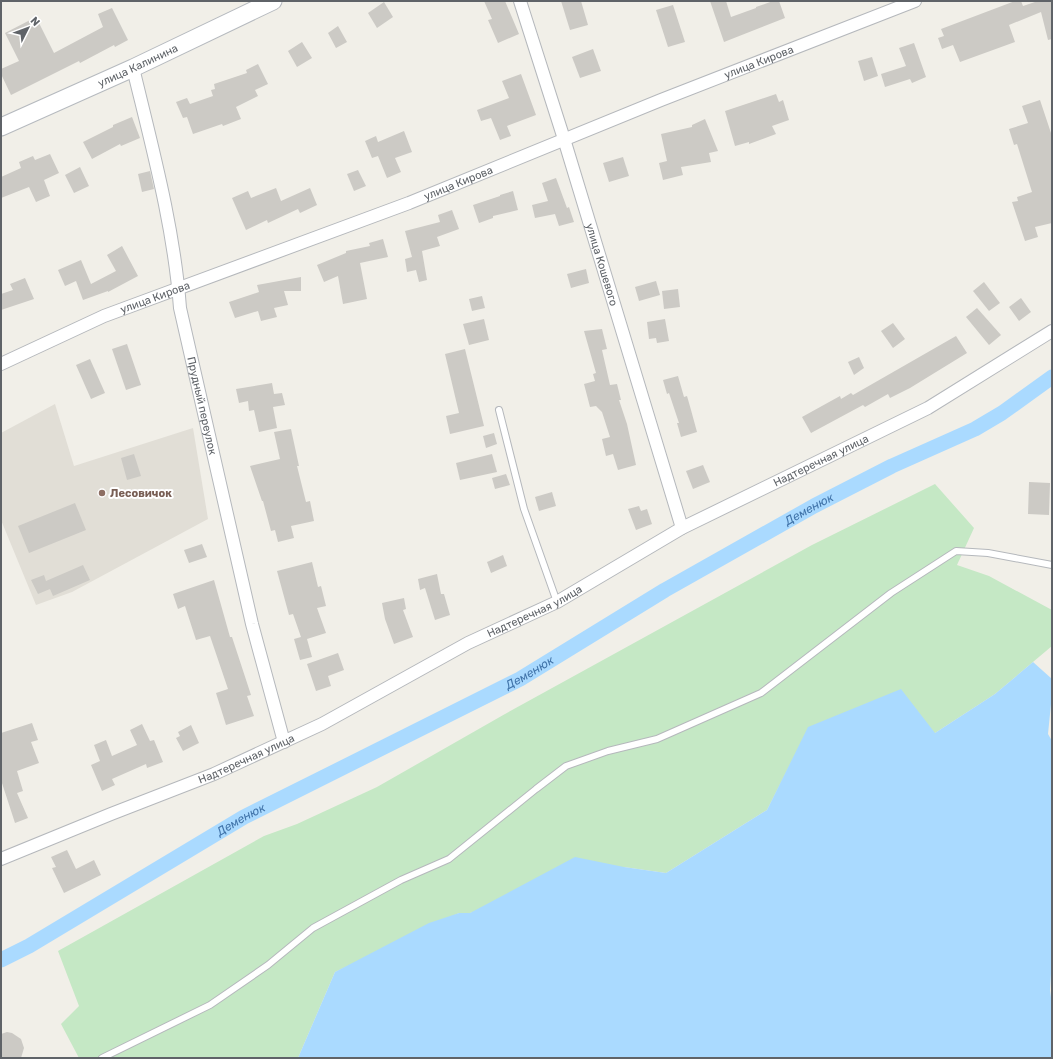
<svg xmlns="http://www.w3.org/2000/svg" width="1053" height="1059" font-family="Rubik,sans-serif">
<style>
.education{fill:#e1ded6}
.green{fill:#c5e8c5}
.water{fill:#aadaff}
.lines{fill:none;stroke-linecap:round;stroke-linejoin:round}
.canal{stroke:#aadaff;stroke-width:15}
.building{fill:#cccac5}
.lane-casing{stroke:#b5b8bc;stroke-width:8}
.street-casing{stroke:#b5b8bc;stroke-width:14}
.secondary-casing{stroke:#b6babf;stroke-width:19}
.lane{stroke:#fff;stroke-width:6}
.street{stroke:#fff;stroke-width:12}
.secondary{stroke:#fff;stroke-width:17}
.education-dot{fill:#8d6e63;stroke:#fff;stroke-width:1.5}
.labels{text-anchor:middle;stroke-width:4;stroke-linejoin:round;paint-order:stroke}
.street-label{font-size:11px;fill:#5f6368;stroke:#fff}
.education-label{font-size:11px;font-weight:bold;fill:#785e54;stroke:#fff;text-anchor:start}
.water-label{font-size:12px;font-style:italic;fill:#4174aa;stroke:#fff}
</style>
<rect width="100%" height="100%" fill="#f1efe8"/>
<polygon class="education" points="55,404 74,466 193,428 208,519 72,592 36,605 1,520 1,433"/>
<polygon class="green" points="935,484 974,528 957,565 989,576 1052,610 1052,646 995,694 935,733 809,727 767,810 666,873 624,867 470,913 459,913 335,972 298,1058 79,1058 61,1024 79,1006 58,951 264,836 297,824 377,787 505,714 812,545"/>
<polygon class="water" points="1033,662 1052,679 1052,694 1048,734 1052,741 1052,958 1050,990 1052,1005 1052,1058 298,1058 335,972 429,923 459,913 470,913 575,857 624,867 666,873 767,810 808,727 901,689 935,733 995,694"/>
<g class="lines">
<path class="canal" id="s1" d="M1,960L29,946L244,817L520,679L665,590L814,506L892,466L975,429L1002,413L1052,377"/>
</g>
<g class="building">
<polygon points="484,1 505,1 519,34 498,43 488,20 492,19"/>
<polygon points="561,1 581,1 588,25 570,30"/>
<polygon points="710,1 726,1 731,17 756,8 756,7 773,1 779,1 785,18 724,42"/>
<polygon points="1015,1 1021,1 1023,6 1038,1 1052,1 1052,39 1048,40 1041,12 1009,25 1015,42 960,62 953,45 942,49 938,38 944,36 941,29"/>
<polygon points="384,2 393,17 377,28 368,13"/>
<polygon points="673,5 685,42 668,47 656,10"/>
<polygon points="112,8 128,40 115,47 114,45 80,63 79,61 11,95 1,74 1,69 19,61 5,33 36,17 54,53 103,27 98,14"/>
<polygon points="338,26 347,42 336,48 328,33"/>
<polygon points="302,42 312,58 297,67 288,51"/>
<polygon points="914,43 926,77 912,83 910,79 885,87 881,74 906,66 899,48"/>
<polygon points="593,49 601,71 580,78 572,57"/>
<polygon points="872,57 878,76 864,81 858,61"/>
<polygon points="258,64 268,84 255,90 258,96 236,107 241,119 223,126 222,124 193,134 187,117 183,118 176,102 187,98 190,104 213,96 211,90 215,89 214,84 247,73 246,70"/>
<polygon points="521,74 536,115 507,126 511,136 500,140 491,118 481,121 477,110 509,98 502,81"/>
<polygon points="776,94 779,102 783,100 789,120 772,126 776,134 749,144 749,142 735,146 725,111"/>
<polygon points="1040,100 1052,136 1052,223 1035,227 1038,237 1025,241 1012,202 1018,201 1017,197 1032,192 1017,144 1014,145 1009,129 1028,123 1022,106"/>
<polygon points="132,117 140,138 121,146 120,144 92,159 83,142 113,127 113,125"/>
<polygon points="705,119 718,151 709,153 711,162 681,167 683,175 663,180 659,163 667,161 661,134 692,127 692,125"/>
<polygon points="404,131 412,152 395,158 401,172 387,178 378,156 372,158 365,141 376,136 378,142"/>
<polygon points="50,154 59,173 44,180 50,196 36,202 29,187 1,198 1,177 21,168 19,162 33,156 35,160"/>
<polygon points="623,157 629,176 609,182 603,163"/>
<polygon points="80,167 89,186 74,193 65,175"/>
<polygon points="358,170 366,186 354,191 347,174"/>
<polygon points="150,171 154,189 142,192 138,174"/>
<polygon points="556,178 567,208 569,207 574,222 559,226 555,214 535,218 532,205 548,201 542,183"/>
<polygon points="276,188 281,201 310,188 317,205 300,213 298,209 268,223 267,220 246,230 232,198 248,191 251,198"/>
<polygon points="513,191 518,210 493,216 493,218 479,223 473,205 500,196 500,195"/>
<polygon points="452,210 459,229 437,237 440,246 422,251 427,280 419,282 416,270 407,272 405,259 412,257 405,231 440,222 438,215"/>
<polygon points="383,239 388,257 360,263 367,299 343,304 338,276 324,282 317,265 346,253 346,251 370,246 369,243"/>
<polygon points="122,246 138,276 108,292 108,291 83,300 76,281 65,286 58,270 81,260 91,284 116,271 107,255"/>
<polygon points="586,269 589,283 571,288 567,274"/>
<polygon points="301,277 301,291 284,291 288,305 274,308 277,317 261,321 258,311 235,318 229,302 259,292 257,285"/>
<polygon points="25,278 34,299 1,310 1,294 13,290 10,284"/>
<polygon points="656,281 660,295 639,301 635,287"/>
<polygon points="984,282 1000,303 989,311 973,291"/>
<polygon points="678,289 680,307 664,309 662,291"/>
<polygon points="482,296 485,308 472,311 469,299"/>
<polygon points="1021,298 1031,312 1019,321 1009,307"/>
<polygon points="977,308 1001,335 989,345 966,317"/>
<polygon points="484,319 489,340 469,345 463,324"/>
<polygon points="665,319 669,341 657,343 656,338 649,339 647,322"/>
<polygon points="893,323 905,339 893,348 881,331"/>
<polygon points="602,329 607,349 602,350 610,385 617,384 621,400 619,400 627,424 636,465 618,470 613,454 606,456 602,439 610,437 602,412 596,406 590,407 584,384 595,381 593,374 596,373 584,331"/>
<polygon points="956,336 967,353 910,388 890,398 888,394 865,407 863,405 811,433 802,417 840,396 841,399 851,393 853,395"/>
<polygon points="127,344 141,385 126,390 112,349"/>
<polygon points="465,349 484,426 450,434 446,416 459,413 445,354"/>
<polygon points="859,357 864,368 854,375 848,362"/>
<polygon points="90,359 105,393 91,399 76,365"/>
<polygon points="678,376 684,397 687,396 691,410 697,432 681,437 677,423 679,423 669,393 667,394 663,380"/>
<polygon points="272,383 274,394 282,393 285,405 273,407 277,428 259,432 254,410 249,411 248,401 239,403 236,389"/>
<polygon points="291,429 299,466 297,466 306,502 310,501 314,521 291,526 294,538 278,542 275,530 271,531 263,501 262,501 250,466 280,459 274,432"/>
<polygon points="494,433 497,444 486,448 483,436"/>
<polygon points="134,454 141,476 127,480 121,458"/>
<polygon points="492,454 497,472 460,480 456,463"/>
<polygon points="703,465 710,482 693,489 686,471"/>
<polygon points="506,474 510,485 495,489 492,478"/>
<polygon points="1029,482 1050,483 1049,515 1028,514"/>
<polygon points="552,492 556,506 539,511 535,497"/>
<polygon points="75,503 86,530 29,553 18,526"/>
<polygon points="639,506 641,511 647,509 652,524 636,530 628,509"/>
<polygon points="202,544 207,557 189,563 184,550"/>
<polygon points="503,555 507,566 491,573 487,562"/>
<polygon points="312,562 318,587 321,586 326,606 317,608 326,633 307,639 312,657 300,660 294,639 301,637 293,614 289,615 277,571"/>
<polygon points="83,565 90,580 53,596 47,582 50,589 38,594 31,580 44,575 46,581"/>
<polygon points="437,574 441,594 444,594 450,615 435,620 425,588 420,590 418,579"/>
<polygon points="214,580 230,637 232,637 251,695 247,696 254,716 226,725 216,693 228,689 210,636 196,640 185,606 178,609 173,594"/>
<polygon points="404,598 406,609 403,610 413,637 394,644 385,619 382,603"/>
<polygon points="338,653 344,670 328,676 331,686 316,691 307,664"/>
<polygon points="32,723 38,740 31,742 39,763 17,771 23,791 17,793 28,818 15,823 1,780 1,733"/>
<polygon points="142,724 150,741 154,740 163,762 147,768 146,764 112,779 115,785 102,791 91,765 100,761 94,745 106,740 112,756 137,745 130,730"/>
<polygon points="191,725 199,743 183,751 176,738 180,736 178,732"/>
<polygon points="67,850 76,869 94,860 101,875 64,893 52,868 56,867 51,857"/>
<polygon points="7,1032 12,1033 21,1039 24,1048 21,1058 1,1058 1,1034"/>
</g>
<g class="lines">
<g class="lane-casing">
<g id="lane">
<polyline points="499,410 524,509 557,602"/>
<polyline points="102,1058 210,1005 268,965 313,928 401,880 449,859 536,789 566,766 608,751 657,739 761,693 891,593 956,551 988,553 1052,565"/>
</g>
</g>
<g class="street-casing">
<g id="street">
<path id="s2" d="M520,1L564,139L682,528"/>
<path id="s3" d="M133,68C152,147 174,227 180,308L252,624L284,742"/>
<path id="s4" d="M1,364L104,316L409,203L661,100L915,1"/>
<path id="s5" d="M1,859L111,814L214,774L322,724L468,643L557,602L682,528L928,408L1052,331"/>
</g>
</g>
<g class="secondary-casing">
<g id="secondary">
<path id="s6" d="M1,127L133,68L273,1"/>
</g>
</g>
<use href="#lane" class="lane"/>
<use href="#street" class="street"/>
<use href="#secondary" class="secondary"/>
</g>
<circle class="education-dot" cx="102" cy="493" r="4"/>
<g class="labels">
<g class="street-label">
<text dy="4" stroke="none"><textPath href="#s4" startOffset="816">улица Кирова</textPath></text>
<text dy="4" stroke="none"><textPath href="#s6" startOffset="150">улица Калинина</textPath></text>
<text dy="4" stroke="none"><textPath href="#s4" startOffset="492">улица Кирова</textPath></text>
<text dy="4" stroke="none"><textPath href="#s2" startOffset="276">улица Кошевого</textPath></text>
<text dy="4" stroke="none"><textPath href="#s4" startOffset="168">улица Кирова</textPath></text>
<text dy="4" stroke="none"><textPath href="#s3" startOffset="345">Прудный переулок</textPath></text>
<text dy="4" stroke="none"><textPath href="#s5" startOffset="913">Надтеречная улица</textPath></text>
<text dy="4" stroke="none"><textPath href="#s5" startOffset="589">Надтеречная улица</textPath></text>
<text dy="4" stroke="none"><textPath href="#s5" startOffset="265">Надтеречная улица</textPath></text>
</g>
<g class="education-label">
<text x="110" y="497">Лесовичок</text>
</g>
<g class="water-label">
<text dy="4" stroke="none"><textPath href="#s1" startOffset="926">Деменюк</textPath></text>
<text dy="4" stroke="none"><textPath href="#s1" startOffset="602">Деменюк</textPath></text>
<text dy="4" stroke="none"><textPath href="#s1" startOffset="278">Деменюк</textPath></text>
</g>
</g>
<rect width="1053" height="1059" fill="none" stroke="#5f6368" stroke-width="4"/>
<g transform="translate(28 28) rotate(48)" stroke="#ffffff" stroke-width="3" paint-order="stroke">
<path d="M0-3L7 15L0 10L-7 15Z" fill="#5f6368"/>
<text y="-6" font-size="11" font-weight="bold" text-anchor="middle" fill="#5f6368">N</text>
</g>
</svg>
